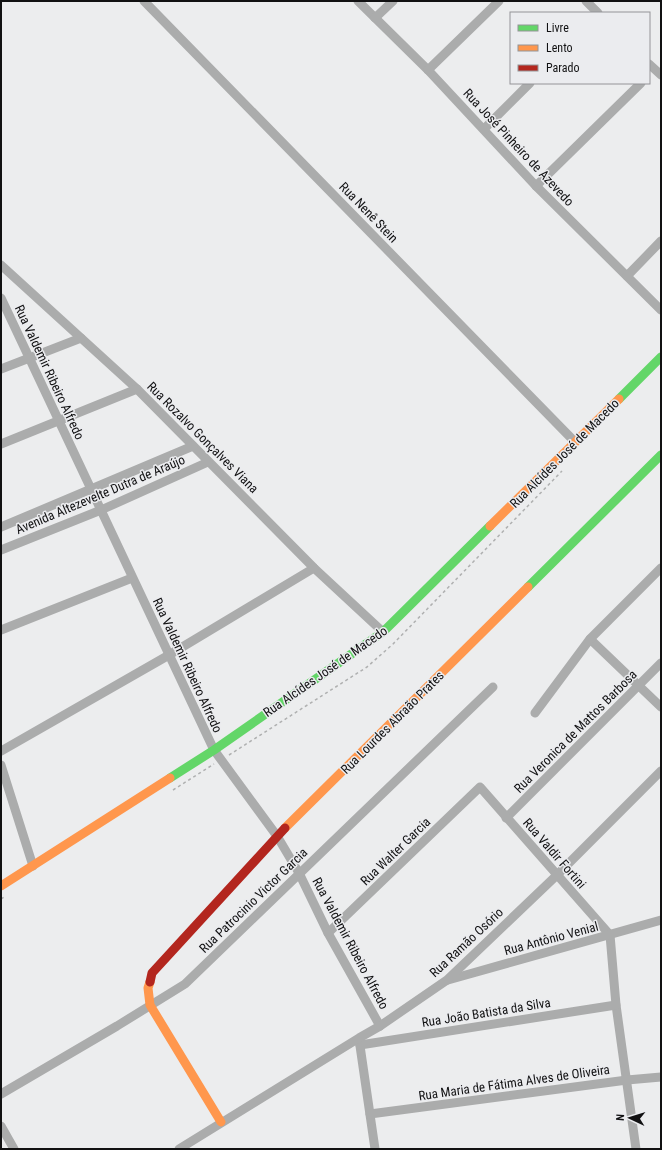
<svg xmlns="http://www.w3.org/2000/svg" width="662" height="1150" font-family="'Roboto Condensed',sans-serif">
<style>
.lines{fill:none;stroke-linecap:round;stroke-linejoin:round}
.path{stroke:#afb0b0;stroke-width:1.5;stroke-dasharray:3 3;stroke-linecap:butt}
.street{stroke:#abacac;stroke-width:9}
.fast{stroke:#63d668;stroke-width:9}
.slow{stroke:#ff974d;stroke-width:9}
.jam{stroke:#b3261e;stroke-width:9}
.labels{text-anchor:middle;stroke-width:3;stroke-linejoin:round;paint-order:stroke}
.street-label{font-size:13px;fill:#111112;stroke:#ebecef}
</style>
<rect width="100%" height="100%" fill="#ecedee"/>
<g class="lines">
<g class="path">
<polyline points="229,755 367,667 393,644 562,471"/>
<polyline points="173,790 214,764"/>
<polyline points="1,899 6,896"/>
</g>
<g class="street">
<polyline points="144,1 575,442"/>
<polyline points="358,1 428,70 536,186 661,310"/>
<polyline points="586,1 598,13"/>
<polyline points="375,18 393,1"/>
<polyline points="649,64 661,75"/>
<polyline points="428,70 499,1"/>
<polyline points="484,129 530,83"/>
<polyline points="536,186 641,83"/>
<polyline points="1,265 137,389 314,568 383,632"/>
<polyline points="627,276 661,241"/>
<polyline points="1,298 214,750 277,836 299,873 328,933 380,1026"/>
<polyline points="1,369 81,338"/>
<polyline points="1,444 137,389"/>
<polyline points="1,527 193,446"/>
<polyline points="1,550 101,510 208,462"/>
<polyline points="1,630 132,578"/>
<polyline points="590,639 661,707"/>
<polyline points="535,713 590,639 661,568"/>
<polyline points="1,751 169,655 314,568"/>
<polyline points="1,765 33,866"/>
<polyline points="506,818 661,663"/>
<polyline points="328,933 480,787 610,935 616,1005 636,1149"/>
<polyline points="448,980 661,920"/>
<polyline points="359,1039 375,1149"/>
<polyline points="360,1045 616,1005"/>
<polyline points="1,1094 117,1026 185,984 493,687"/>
<polyline points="370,1114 627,1080 661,1077"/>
<polyline points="1,1126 14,1149"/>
<polyline points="179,1149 359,1038 380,1026 447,980 557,875 661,771"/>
</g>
<g class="fast">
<polyline points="619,399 661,357"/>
<polyline points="528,587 661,455"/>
<polyline points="170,778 214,750 383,632 490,526"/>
</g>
<g class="slow">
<polyline points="490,526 619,399"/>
<polyline points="285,828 528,587"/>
<polyline points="1,886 170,778"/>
<polyline points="150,982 148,988 150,1005 221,1122"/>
</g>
<polyline class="jam" points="150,982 152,973 285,828"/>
</g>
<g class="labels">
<g class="street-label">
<text transform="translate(519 147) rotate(47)" y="5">Rua José Pinheiro de Azevedo</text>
<text transform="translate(369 212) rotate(46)" y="5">Rua Nenê Stein</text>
<text transform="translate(50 372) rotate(65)" y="5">Rua Valdemir Ribeiro Alfredo</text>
<text transform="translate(203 437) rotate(45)" y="5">Rua Rozalvo Gonçalves Viana</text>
<text transform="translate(564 453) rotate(-45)" y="5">Rua Alcídes José de Macedo</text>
<text transform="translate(100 494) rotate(-23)" y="5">Avenida Altezevelte Dutra de Araújo</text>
<text transform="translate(188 665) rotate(65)" y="5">Rua Valdemir Ribeiro Alfredo</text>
<text transform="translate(325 671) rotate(-35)" y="5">Rua Alcídes José de Macedo</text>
<text transform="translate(392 722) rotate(-45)" y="5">Rua Lourdes Abraão Prates</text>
<text transform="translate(575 731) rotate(-45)" y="5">Rua Veronica de Mattos Barbosa</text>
<text transform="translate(395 851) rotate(-44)" y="5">Rua Walter Garcia</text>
<text transform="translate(555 853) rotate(49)" y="5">Rua Valdir Fortini</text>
<text transform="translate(253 900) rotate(-44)" y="5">Rua Patrocinio Victor Garcia</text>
<text transform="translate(551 938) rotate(-15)" y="5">Rua Antônio Venial</text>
<text transform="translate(466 942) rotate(-43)" y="5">Rua Ramão Osório</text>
<text transform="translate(351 943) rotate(62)" y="5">Rua Valdemir Ribeiro Alfredo</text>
<text transform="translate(486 1012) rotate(-9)" y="5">Rua João Batista da Silva</text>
<text transform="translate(514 1082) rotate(-8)" y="5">Rua Maria de Fátima Alves de Oliveira</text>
</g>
</g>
<rect width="662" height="1150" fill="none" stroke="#111112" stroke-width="4"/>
<rect x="510" y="12" width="140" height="72" fill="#ebecef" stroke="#949497"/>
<rect x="518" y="25" width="20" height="6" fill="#63d668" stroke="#949497"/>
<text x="546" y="32" font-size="12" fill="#111112">Livre</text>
<rect x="518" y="45" width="20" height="6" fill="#ff974d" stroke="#949497"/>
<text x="546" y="52" font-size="12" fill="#111112">Lento</text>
<rect x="518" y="65" width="20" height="6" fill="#b3261e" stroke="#949497"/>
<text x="546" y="72" font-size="12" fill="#111112">Parado</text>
<g transform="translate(630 1118) rotate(274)" stroke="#ebecef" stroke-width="3" paint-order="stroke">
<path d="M0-3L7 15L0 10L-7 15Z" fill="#111112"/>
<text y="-6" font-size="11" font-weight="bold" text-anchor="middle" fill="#111112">N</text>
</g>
</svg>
